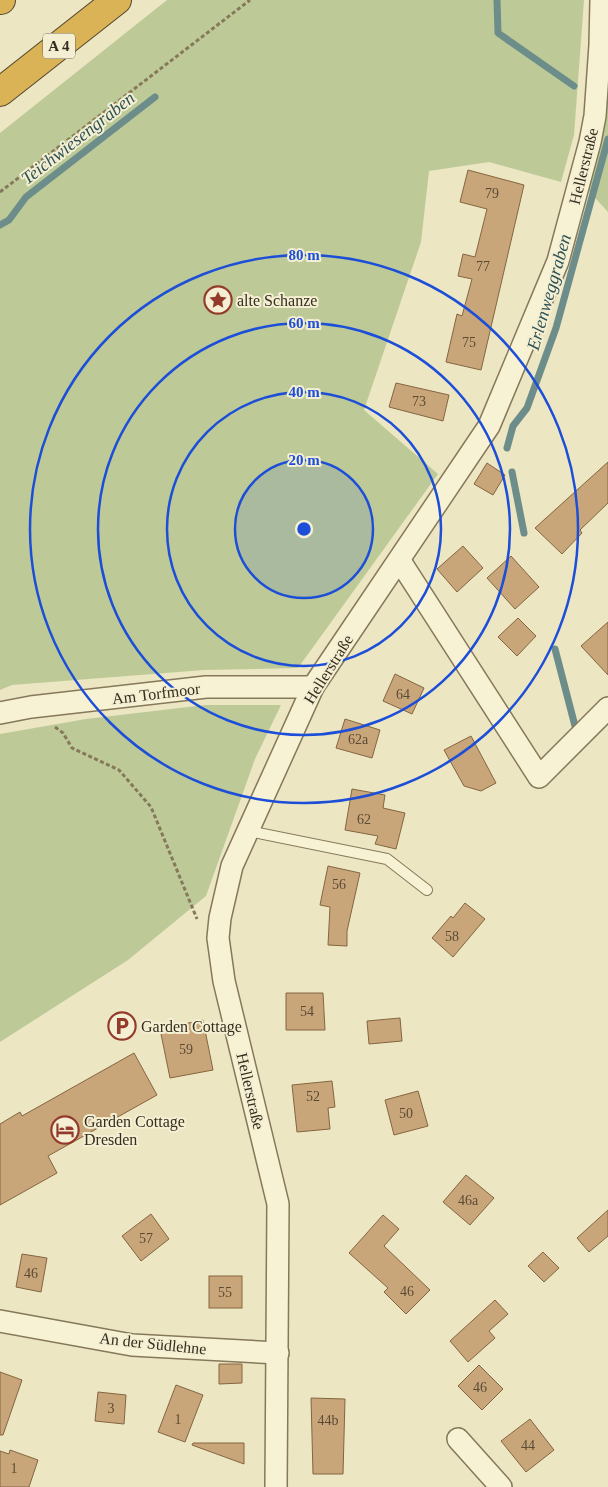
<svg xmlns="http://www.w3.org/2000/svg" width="608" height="1487" font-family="Georgia,serif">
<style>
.green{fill:#bdca97}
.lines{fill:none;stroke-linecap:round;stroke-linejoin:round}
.stream{stroke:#6c8d8a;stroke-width:7}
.building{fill:#c9a67a;stroke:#846541}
.lane-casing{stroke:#86785a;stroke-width:12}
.street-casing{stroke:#86785a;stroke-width:24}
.highway-casing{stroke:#54452e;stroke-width:30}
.path{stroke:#86785a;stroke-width:3;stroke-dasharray:4 2.5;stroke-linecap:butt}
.lane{stroke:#f8f2d5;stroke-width:10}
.street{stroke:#f8f2d5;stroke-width:21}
.highway{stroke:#d9b356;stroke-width:28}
.ring{fill:none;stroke:#1d4ed8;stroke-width:2.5}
.labels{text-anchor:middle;stroke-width:4;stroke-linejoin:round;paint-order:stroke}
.number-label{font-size:14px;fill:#5b4b35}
.shield{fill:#f4efd2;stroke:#6f6754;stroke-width:1}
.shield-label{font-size:15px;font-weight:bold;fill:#362d1e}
.street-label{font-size:16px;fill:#362d1e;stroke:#f4efd2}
.poi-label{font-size:16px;fill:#362d1e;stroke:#f4efd2;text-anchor:start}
.water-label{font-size:18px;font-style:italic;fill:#2e5255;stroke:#f4efd2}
.centre{fill:#1d4ed8;stroke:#f4efd2;stroke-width:2.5}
.ring-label{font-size:15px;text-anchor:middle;font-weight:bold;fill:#1d4ed8;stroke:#f4efd2;stroke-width:4;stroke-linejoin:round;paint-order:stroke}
</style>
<rect width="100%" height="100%" fill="#ece6c3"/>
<g class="green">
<polygon points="167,0 584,0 574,135 561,182 489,162 429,171 421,242 364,410 438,474 298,668 204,670 12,685 0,690 0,133"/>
<polygon points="608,66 608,212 587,189"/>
<polygon points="205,705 281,705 255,759 206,896 128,960 0,1042 0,734 86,719"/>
</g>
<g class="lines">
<g class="stream">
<polyline points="497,0 498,33 574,86"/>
<polyline points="0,225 9,220 26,197 155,97"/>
<polyline points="507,448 513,426 527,408 556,328 608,139"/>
<polyline points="512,472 524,533"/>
<polyline points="555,649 575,726"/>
</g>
</g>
<g class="building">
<polygon points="468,170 524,185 481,370 446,362 457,314 462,316 472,279 458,276 463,254 475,257 487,209 460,202"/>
<polygon points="396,383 449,395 443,421 389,407"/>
<polygon points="608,462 608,503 580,530 582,533 562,554 535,528"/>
<polygon points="487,463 505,475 493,495 474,484"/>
<polygon points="463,546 483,568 457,592 437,569"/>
<polygon points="511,556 539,587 515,609 487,578"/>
<polygon points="518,618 536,636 517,656 498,637"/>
<polygon points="608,622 608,675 581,646"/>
<polygon points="395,674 424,688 412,714 383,701"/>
<polygon points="345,719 380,730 372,758 336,748"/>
<polygon points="471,736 496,783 481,791 464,786 444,750"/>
<polygon points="352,789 385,795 383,808 405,813 396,849 375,844 378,836 345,830"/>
<polygon points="328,866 360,873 347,931 347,946 328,945 330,907 320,905"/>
<polygon points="465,903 485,919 453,957 432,938 451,916 453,918"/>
<polygon points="286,993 323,993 325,1030 286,1030"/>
<polygon points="400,1018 402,1041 369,1044 367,1021"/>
<polygon points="203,1020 213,1070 170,1078 160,1029"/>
<polygon points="134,1053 157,1095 48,1156 57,1173 0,1205 0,1124 20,1112 22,1116"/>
<polygon points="332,1081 335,1107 328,1108 330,1129 297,1132 292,1085"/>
<polygon points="418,1091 428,1126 394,1135 385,1100"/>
<polygon points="466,1175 494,1198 470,1225 443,1202"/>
<polygon points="608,1210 608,1236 589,1252 577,1238"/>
<polygon points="151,1214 169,1239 141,1261 122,1236"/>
<polygon points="383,1215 399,1229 384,1246 430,1290 406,1314 384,1292 388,1288 349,1253"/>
<polygon points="543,1252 559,1268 544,1282 528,1266"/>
<polygon points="22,1254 47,1258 41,1292 16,1287"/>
<rect x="209" y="1276" width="33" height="32"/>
<polygon points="495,1300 508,1314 489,1331 495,1338 468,1362 450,1341"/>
<polygon points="219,1364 242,1364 242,1383 219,1384"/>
<polygon points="479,1365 503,1389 482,1410 458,1386"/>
<polygon points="0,1372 22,1380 3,1435 0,1435"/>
<polygon points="176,1385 203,1395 185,1442 158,1432"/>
<polygon points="98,1392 126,1395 124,1424 95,1421"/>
<polygon points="311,1398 345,1399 343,1474 313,1474"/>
<polygon points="530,1419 554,1450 526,1472 501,1441"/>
<polygon points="193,1443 244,1443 244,1464 192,1445"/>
<polygon points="10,1450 38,1460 29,1487 0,1487 0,1451 9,1454"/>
</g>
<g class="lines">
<g class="lane-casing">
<polyline id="lane" points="248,831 387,859 427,890"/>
</g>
<g class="street-casing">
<g id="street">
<polyline points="400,561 539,777 608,708"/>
<polyline points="0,713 31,707 206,687 313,687"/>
<polyline points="0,1321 132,1345 278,1353"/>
<polyline points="458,1439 501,1487"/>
<polyline points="276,1487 278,1204 224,981 218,938 220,918 232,866 313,687 489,426 558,261 590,142 595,116 600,45 601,0"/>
</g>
</g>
<g class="highway-casing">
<g id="highway">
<polyline points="0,0 1,0"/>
<polyline points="0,92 117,0"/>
</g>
</g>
<g class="path">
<polyline points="0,192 250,0"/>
<polyline points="55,727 63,733 72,748 119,770 151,807 197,919"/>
</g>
<use href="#lane" class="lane"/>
<use href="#street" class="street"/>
<use href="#highway" class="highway"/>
</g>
<circle cx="304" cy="529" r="69" fill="#1d4ed8" fill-opacity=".12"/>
<g class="ring">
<circle cx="304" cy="529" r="69"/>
<circle cx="304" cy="529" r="137"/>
<circle cx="304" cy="529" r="206"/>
<circle cx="304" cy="529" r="274"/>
</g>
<defs>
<g id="sight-ring" transform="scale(1.4375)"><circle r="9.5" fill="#f4efd2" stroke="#933a2c" stroke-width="1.5"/><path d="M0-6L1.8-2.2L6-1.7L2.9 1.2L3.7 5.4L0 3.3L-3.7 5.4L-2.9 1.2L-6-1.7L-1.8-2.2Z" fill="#933a2c"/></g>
<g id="parking-ring" transform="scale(1.4375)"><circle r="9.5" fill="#f4efd2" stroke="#933a2c" stroke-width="1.5"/><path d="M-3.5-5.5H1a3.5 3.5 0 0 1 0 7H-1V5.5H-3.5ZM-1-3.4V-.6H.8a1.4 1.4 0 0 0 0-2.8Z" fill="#933a2c"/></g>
<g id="hotel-ring" transform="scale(1.4375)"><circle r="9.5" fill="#f4efd2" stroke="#933a2c" stroke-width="1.5"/><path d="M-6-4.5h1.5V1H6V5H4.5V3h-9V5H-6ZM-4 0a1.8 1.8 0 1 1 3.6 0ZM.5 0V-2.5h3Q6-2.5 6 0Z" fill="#933a2c"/></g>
</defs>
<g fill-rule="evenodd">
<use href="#sight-ring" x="218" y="300"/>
<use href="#parking-ring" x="122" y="1026"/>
<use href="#hotel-ring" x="65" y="1130"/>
</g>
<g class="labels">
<g class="number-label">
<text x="492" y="198">79</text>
<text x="483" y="271">77</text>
<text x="469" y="347">75</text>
<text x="419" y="406">73</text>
<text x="403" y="699">64</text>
<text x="358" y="744">62a</text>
<text x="364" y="824">62</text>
<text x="339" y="889">56</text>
<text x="452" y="941">58</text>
<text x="307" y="1016">54</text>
<text x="186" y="1054">59</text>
<text x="313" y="1101">52</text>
<text x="406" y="1118">50</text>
<text x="468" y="1205">46a</text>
<text x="146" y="1243">57</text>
<text x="31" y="1278">46</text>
<text x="407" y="1296">46</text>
<text x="225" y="1297">55</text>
<text x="480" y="1392">46</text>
<text x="111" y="1413">3</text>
<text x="178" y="1424">1</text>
<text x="328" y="1425">44b</text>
<text x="528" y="1450">44</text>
<text x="14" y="1473">1</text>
</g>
<rect class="shield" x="43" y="33.5" width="32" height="25" rx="4"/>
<g class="shield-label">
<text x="59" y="51">A 4</text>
</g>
<g class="street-label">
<text transform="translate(583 166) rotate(-76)" y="6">Hellerstraße</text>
<text transform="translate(328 669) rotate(-58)" y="6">Hellerstraße</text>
<text transform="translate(156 693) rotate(-7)" y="6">Am Torfmoor</text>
<text transform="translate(251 1091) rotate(77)" y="6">Hellerstraße</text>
<text transform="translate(153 1343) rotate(6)" y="6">An der Südlehne</text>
</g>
<g class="poi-label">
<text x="237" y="306">alte Schanze</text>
<text x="141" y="1032">Garden Cottage</text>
<text x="84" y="1127">Garden Cottage<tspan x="84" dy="18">Dresden</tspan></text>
</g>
<g class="water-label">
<text transform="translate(78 138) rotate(-38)" y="6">Teichwiesengraben</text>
<text transform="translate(549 292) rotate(-74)" y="6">Erlenweggraben</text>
</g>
</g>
<circle cx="304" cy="529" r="8" class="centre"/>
<g class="ring-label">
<text x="304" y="260">80 m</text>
<text x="304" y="328">60 m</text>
<text x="304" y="397">40 m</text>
<text x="304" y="465">20 m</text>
</g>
</svg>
